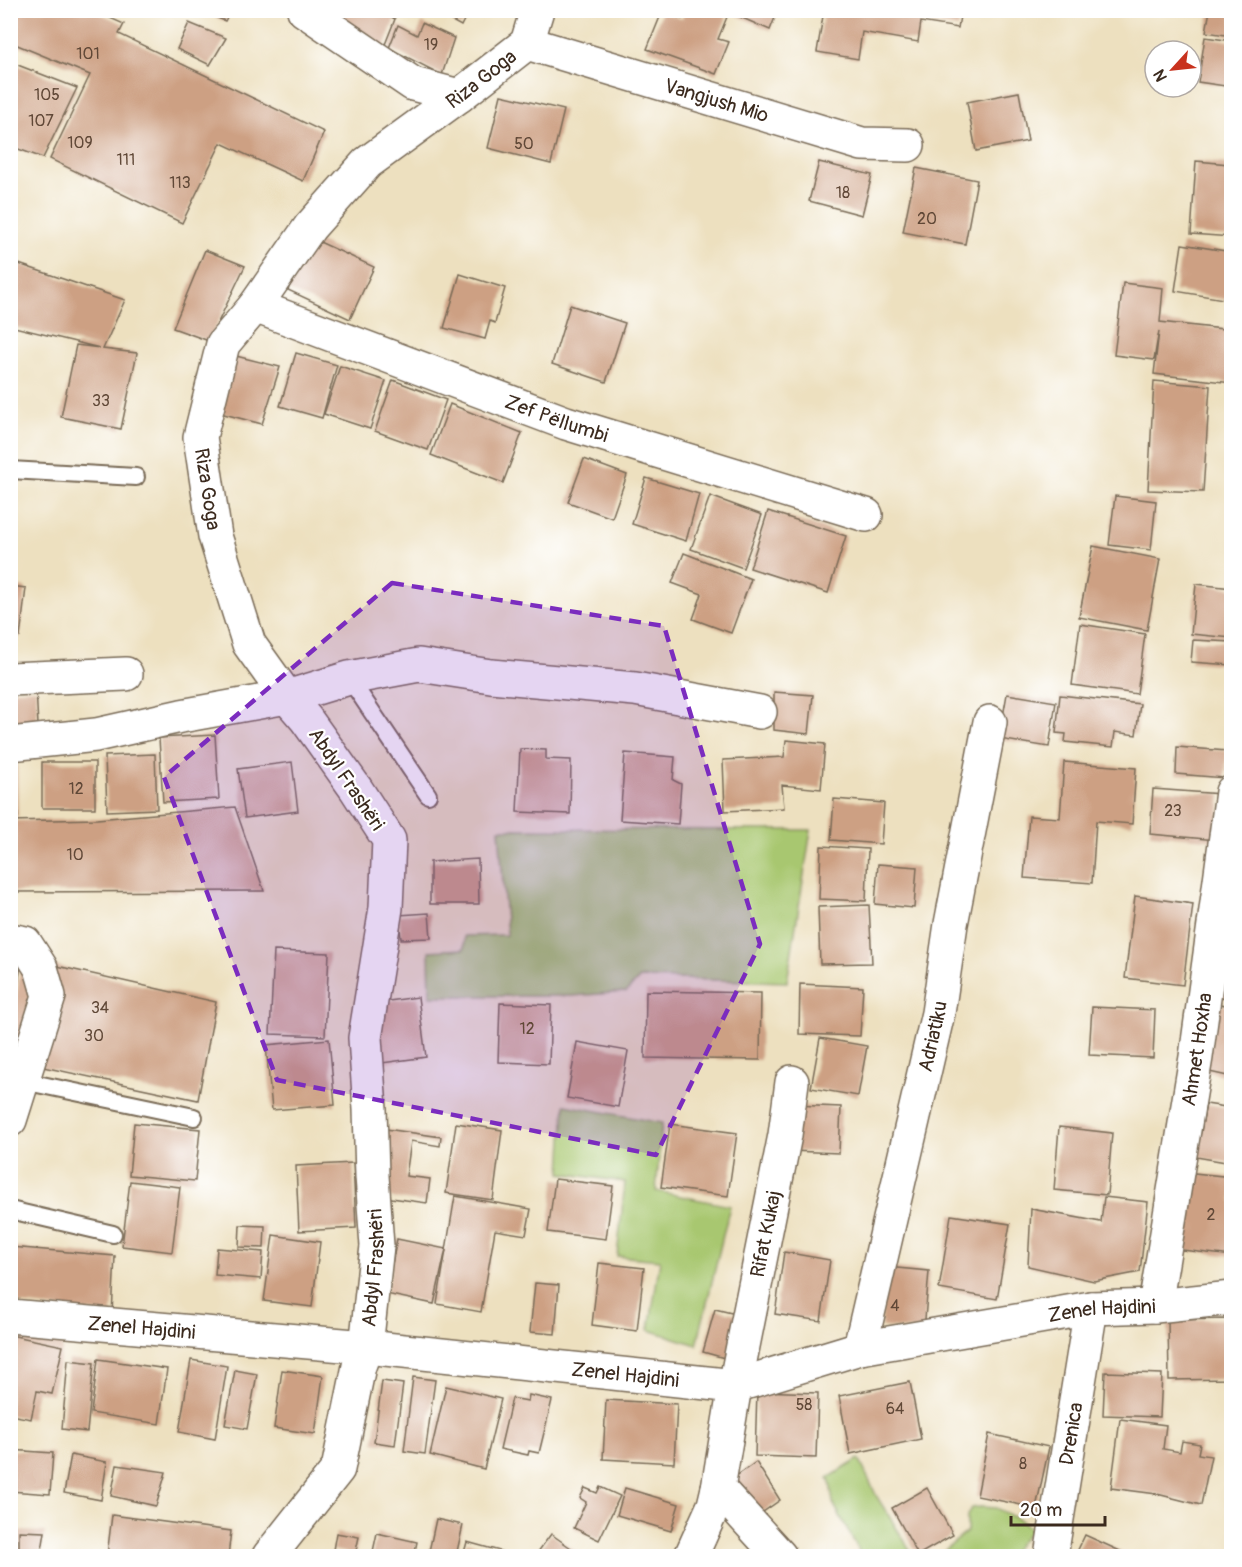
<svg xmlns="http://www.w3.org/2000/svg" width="1242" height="1567" font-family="Pangolin,sans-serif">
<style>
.green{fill:#a8c76f;stroke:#727846;stroke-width:1.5}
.building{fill:#cda083}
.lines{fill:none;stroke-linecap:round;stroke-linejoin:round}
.lane-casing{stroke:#796a56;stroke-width:20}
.street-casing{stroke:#796a56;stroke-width:36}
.lane{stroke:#fff;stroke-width:16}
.street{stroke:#fff;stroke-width:33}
.marked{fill:#7b2cbf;fill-opacity:0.2;stroke:#7b2cbf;stroke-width:4.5;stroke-dasharray:12 8;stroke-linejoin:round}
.labels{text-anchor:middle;stroke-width:4.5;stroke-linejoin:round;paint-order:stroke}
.number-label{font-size:16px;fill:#604837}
.street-label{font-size:20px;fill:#3b2a1e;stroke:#fff}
</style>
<rect width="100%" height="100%" fill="#fff"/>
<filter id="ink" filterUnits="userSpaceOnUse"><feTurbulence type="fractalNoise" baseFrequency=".0167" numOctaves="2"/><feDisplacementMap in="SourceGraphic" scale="12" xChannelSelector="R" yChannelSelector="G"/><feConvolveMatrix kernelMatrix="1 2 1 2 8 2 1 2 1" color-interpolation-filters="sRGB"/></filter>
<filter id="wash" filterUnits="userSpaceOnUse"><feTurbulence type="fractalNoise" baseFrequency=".008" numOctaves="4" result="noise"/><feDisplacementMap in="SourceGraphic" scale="24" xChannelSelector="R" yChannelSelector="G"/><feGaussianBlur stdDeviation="1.35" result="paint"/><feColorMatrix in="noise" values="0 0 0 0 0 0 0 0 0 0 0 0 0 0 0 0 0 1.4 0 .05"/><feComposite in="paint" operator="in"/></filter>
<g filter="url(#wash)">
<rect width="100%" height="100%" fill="#ede0bf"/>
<g class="green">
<polygon points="499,829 811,830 787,982 640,978 626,992 571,996 430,996 429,951 464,949 464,936 507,935"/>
<polygon points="565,1105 662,1123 656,1191 730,1206 697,1345 649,1330 660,1260 617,1256 625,1182 561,1173"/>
<polygon points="859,1459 877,1497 914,1556 862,1556 833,1503 830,1482 828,1478"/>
<polygon points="980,1507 996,1508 1023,1522 1031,1530 1008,1556 932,1556 940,1554 967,1532 967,1516 971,1508"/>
</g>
<g id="blocks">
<g class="building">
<polygon points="18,10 92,10 124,24 119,34 324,132 303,181 221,143 182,223 50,159 90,75 10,42 10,27"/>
<polygon points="198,10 231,10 225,21"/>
<polygon points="322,10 380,10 395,19 384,47"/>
<polygon points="432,10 469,10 461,26"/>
<polygon points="685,10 711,10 727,17 718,39 729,42 716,74 647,49 662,12 682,19"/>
<polygon points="724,10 778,10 770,30"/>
<polygon points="824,10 961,10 958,28 921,22 918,42 862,32 858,59 817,52"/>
<polygon points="1210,10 1232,10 1232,36 1206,32"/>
<polygon points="189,23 226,38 210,65 177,49"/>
<polygon points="422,23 454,38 442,75 389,48 398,25 417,35"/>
<polygon points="1205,37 1232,41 1232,87 1198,82"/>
<polygon points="10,62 77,88 43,158 10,146"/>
<polygon points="1019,92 1028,141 976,151 967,102"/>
<polygon points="501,95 564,110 551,164 488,148"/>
<polygon points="1196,161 1229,164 1227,188 1232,188 1232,237 1191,234"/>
<polygon points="819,162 872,175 862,215 809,201"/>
<polygon points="916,168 977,180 965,244 903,232"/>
<polygon points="311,238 374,267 350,319 288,290"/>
<polygon points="1182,244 1232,252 1232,283 1229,300 1175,291"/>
<polygon points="205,250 245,266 209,341 173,328"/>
<polygon points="10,261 125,300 103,349 137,353 121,429 61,417 76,345 100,348 10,326"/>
<polygon points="460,274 505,288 495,323 490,321 485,339 444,328"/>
<polygon points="1123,283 1163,288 1160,322 1232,330 1232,383 1154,374 1159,331 1154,360 1114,355"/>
<polygon points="570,305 625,323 606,382 552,364"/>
<polygon points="296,353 337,365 322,418 280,406"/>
<polygon points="236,356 280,367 262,424 220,413"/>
<polygon points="340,366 386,381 370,429 324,414"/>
<polygon points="393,380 446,400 428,450 375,431"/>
<polygon points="1154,381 1210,386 1203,492 1148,490"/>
<polygon points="450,404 522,433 503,483 431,455"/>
<polygon points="584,459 627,475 612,518 568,502"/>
<polygon points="646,478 699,494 686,541 632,524"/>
<polygon points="710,496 762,515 743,568 691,549"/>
<polygon points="1115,496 1156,501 1151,550 1109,545"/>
<polygon points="768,511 846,536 828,593 750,568"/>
<polygon points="1093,546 1160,559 1147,630 1079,617"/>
<polygon points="684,553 751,579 731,633 693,619 702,594 672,583"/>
<polygon points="1196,584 1232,588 1232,638 1191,634"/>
<polygon points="10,586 26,588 20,637 10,636"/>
<polygon points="1080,624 1145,634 1137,694 1072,685"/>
<polygon points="1193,640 1232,642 1232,665 1191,662"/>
<polygon points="36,689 38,725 10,727 10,690"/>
<polygon points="774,692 813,695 809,734 774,730"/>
<polygon points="1007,694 1056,702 1049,747 999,739"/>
<polygon points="1060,695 1140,704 1136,735 1115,732 1113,747 1065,742 1066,734 1056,733"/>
<polygon points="215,735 219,799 163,802 159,738"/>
<polygon points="786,740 825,744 821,789 782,785 784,808 725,811 723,760 784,757"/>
<polygon points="1177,747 1227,751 1225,778 1176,774"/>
<polygon points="520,749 546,750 546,759 571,760 570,814 517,812"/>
<polygon points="625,753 675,757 673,780 681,784 678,824 620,820"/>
<polygon points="155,754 157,809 107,811 105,756"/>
<rect x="42" y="762" width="53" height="46"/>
<polygon points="292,762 298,811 245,818 238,769"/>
<polygon points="1064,762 1136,768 1132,824 1096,821 1092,883 1024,878 1029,816 1060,818"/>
<polygon points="10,763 17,763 18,817 10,817"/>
<polygon points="1153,789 1221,794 1217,840 1150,834"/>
<polygon points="834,799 884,803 881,844 831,840"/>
<polygon points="235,807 264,891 10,892 10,821 97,819"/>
<polygon points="821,846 868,849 866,901 819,899"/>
<polygon points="478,859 479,904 430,904 430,862"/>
<polygon points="878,864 917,867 914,908 875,904"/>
<polygon points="1135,896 1193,904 1183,985 1125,978"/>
<polygon points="869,905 872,963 820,964 818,907"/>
<polygon points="429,913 431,938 401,939 399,915"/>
<polygon points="1228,941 1232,941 1232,999 1221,997"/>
<polygon points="274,951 329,953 325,1036 270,1034"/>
<polygon points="22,958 216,1002 198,1100 10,1060 10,1038"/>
<polygon points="800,984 863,987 860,1036 799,1034"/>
<polygon points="646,991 761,993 760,1060 645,1058"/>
<polygon points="418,997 426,1057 382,1063 374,1003"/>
<polygon points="500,1003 551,1005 549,1064 498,1062"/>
<polygon points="1219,1004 1232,1006 1232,1077 1205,1071"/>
<polygon points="1092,1007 1155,1010 1153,1058 1089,1055"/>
<polygon points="820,1038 867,1046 858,1096 811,1088"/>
<polygon points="329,1039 335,1105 272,1110 266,1045"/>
<polygon points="577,1042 628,1051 618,1107 567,1098"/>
<polygon points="1206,1104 1232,1108 1232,1163 1196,1157"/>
<polygon points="793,1105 841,1107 839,1153 791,1151"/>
<polygon points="134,1123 200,1129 195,1181 129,1175"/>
<polygon points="456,1123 502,1130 493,1200 446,1193"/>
<polygon points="670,1124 737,1133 728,1196 661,1187"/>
<polygon points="1059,1127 1112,1133 1107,1195 1054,1190"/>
<polygon points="386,1129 441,1137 440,1146 411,1141 406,1176 430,1179 427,1203 377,1196"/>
<polygon points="353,1163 356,1228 299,1231 296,1166"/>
<polygon points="1175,1171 1232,1177 1232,1256 1166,1248"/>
<polygon points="555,1179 613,1186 606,1239 548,1232"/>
<polygon points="130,1181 180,1187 172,1252 122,1246"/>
<polygon points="455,1196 531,1209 526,1235 495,1230 481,1312 437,1304"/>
<polygon points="1104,1197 1148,1202 1140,1272 1094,1281 1028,1266 1031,1209 1101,1222"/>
<polygon points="951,1215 1010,1224 997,1299 939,1289"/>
<polygon points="240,1225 265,1226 264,1248 239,1247"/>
<polygon points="273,1235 320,1242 312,1307 264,1301"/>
<polygon points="397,1239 446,1249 434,1304 386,1294"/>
<polygon points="10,1247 115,1256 112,1314 10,1303"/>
<polygon points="217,1248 263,1252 261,1279 215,1275"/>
<polygon points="784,1252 830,1260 821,1321 775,1314"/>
<polygon points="599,1263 644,1268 637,1331 592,1325"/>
<polygon points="886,1267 929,1271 924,1331 881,1327"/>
<polygon points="535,1283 559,1285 555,1334 530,1332"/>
<polygon points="715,1309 740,1315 728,1359 703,1352"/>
<polygon points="1232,1319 1232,1379 1169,1380 1168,1320"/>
<polygon points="10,1335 63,1346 52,1394 37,1391 31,1419 10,1415"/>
<polygon points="98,1359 167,1369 159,1424 91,1413"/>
<polygon points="68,1360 94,1363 87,1432 62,1429"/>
<polygon points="191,1360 227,1366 215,1439 179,1432"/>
<polygon points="235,1370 257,1374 247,1429 225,1425"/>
<polygon points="282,1370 323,1376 315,1434 274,1428"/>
<polygon points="1105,1372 1162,1374 1160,1417 1103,1415"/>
<polygon points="413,1377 435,1380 425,1454 404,1451"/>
<polygon points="382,1381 403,1384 395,1445 374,1442"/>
<polygon points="910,1382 921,1439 850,1454 839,1396"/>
<polygon points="446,1386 501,1399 484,1469 430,1455"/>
<polygon points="757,1391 818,1393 816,1458 755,1456"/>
<polygon points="529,1395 552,1400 539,1453 529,1451 528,1455 500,1449 512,1398 528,1401"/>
<polygon points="606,1400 677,1404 674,1463 603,1459"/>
<polygon points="1120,1419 1166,1425 1163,1449 1180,1452 1182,1441 1200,1444 1198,1454 1211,1456 1201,1505 1157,1494 1111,1488"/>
<polygon points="989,1434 1049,1447 1036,1508 977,1496"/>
<polygon points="10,1450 53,1453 50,1494 10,1491"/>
<polygon points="71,1455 107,1462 101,1500 64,1493"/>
<polygon points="756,1462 780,1500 753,1519 728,1482"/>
<polygon points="117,1465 166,1472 156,1506 111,1496"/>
<polygon points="600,1487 620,1496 599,1540 574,1528 586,1502 580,1498 585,1488 597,1493"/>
<polygon points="625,1488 679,1504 671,1531 617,1515"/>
<polygon points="927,1488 953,1535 918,1555 892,1508"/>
<polygon points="112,1515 231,1531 228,1556 107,1556"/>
<polygon points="436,1519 463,1525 456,1556 428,1556"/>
<polygon points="19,1531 45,1532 41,1556 19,1556"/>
<polygon points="336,1533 359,1537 355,1555 333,1550"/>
<polygon points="377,1533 417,1542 414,1556 372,1556"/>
<polygon points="551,1534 581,1555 580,1556 535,1556"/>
<polygon points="1085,1535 1131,1556 1075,1556"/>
<polygon points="467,1542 518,1556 463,1556"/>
</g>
</g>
</g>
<g filter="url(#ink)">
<use href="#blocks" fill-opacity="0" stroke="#796a56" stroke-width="1.5"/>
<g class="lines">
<g class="lane-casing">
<g id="lane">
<polyline points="10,470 136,477"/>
<polyline points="349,678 428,795"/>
<polyline points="23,1081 194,1117"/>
<polyline points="10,1210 113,1234"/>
</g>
</g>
<g class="street-casing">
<g id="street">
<polyline points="304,10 413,84 459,96"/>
<path id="s1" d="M527,43L862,144L908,145"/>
<path id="s2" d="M255,306L566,423L866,515"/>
<polyline points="10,679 126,674"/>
<path id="s3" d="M10,744L96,735L181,716L287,697L249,644L215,536L200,437L223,344L255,306L310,227L367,163L459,96L527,43L537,10"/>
<polyline points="10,940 25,943 41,968 49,996 10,1120"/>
<path id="s4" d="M1155,1306L1196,1057L1232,792"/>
<path id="s5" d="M10,1316L366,1347L735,1386L860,1348L1091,1308L1155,1306L1232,1298"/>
<path id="s6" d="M860,1348L938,1013L951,924L990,722"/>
<polyline points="718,1488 780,1556"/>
<path id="s7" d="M269,1556L338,1469L359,1366L366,1347L377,1246L372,1176L370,1109L365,1038L386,908L389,840L356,789L306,719L287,697L349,678L419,665L491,676L635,689L760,712"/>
<path id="s8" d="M691,1556L714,1505L718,1488L735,1386L785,1135L792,1082"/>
<path id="s9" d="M1051,1556L1091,1308"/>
</g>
</g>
<use href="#lane" class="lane"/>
<use href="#street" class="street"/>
</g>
</g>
<path class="marked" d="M392,583L664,626L760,944L656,1155L277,1080L164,777Z"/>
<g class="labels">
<g class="number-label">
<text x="431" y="50">19</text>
<text x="88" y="59">101</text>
<text x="47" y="100">105</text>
<text x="41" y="126">107</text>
<text x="80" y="148">109</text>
<text x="524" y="149">50</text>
<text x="126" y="165">111</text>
<text x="180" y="188">113</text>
<text x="843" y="198">18</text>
<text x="927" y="224">20</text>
<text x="101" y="406">33</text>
<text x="76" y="794">12</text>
<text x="1173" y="816">23</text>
<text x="75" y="860">10</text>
<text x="100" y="1013">34</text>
<text x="527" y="1034">12</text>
<text x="94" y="1041">30</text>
<text x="1211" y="1220">2</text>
<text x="895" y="1311">4</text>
<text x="804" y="1410">58</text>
<text x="895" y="1414">64</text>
<text x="1023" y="1469">8</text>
</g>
<g class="street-label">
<text dy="7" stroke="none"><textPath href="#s3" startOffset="1029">Riza Goga</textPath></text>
<text dy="7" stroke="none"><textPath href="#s1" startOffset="198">Vangjush Mio</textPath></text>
<text dy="7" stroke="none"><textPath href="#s2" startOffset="322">Zef Pëllumbi</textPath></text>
<text transform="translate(208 489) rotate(81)" y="7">Riza Goga</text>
<text transform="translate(347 779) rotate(56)" y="7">Abdyl Frashëri</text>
<text dy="7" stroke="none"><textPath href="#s6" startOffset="320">Adriatiku</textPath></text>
<text dy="7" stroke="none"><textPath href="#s4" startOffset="260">Ahmet Hoxha</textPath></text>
<text dy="7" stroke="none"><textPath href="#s8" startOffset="332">Rifat Kukaj</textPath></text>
<text dy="7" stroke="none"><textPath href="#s7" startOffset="316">Abdyl Frashëri</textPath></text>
<text dy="7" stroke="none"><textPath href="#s5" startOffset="1104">Zenel Hajdini</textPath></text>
<text dy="7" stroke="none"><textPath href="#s5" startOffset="132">Zenel Hajdini</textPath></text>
<text dy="7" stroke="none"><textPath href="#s5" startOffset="618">Zenel Hajdini</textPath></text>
<text dy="7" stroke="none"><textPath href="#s9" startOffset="124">Drenica</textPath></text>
</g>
</g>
<rect width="1242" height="1567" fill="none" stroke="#fff" stroke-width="36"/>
<g transform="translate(1173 69) rotate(243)"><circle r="28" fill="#ffffff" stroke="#b1aaa5" stroke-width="1.5"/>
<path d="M0-4.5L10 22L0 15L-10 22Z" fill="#c8321e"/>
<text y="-9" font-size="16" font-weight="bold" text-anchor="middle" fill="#3b2a1e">N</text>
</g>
<path d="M1011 1516v9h94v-9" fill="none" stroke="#3b2a1e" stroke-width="3"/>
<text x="1020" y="1516" font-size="18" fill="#3b2a1e" stroke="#ffffff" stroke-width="4.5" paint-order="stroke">20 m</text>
</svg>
